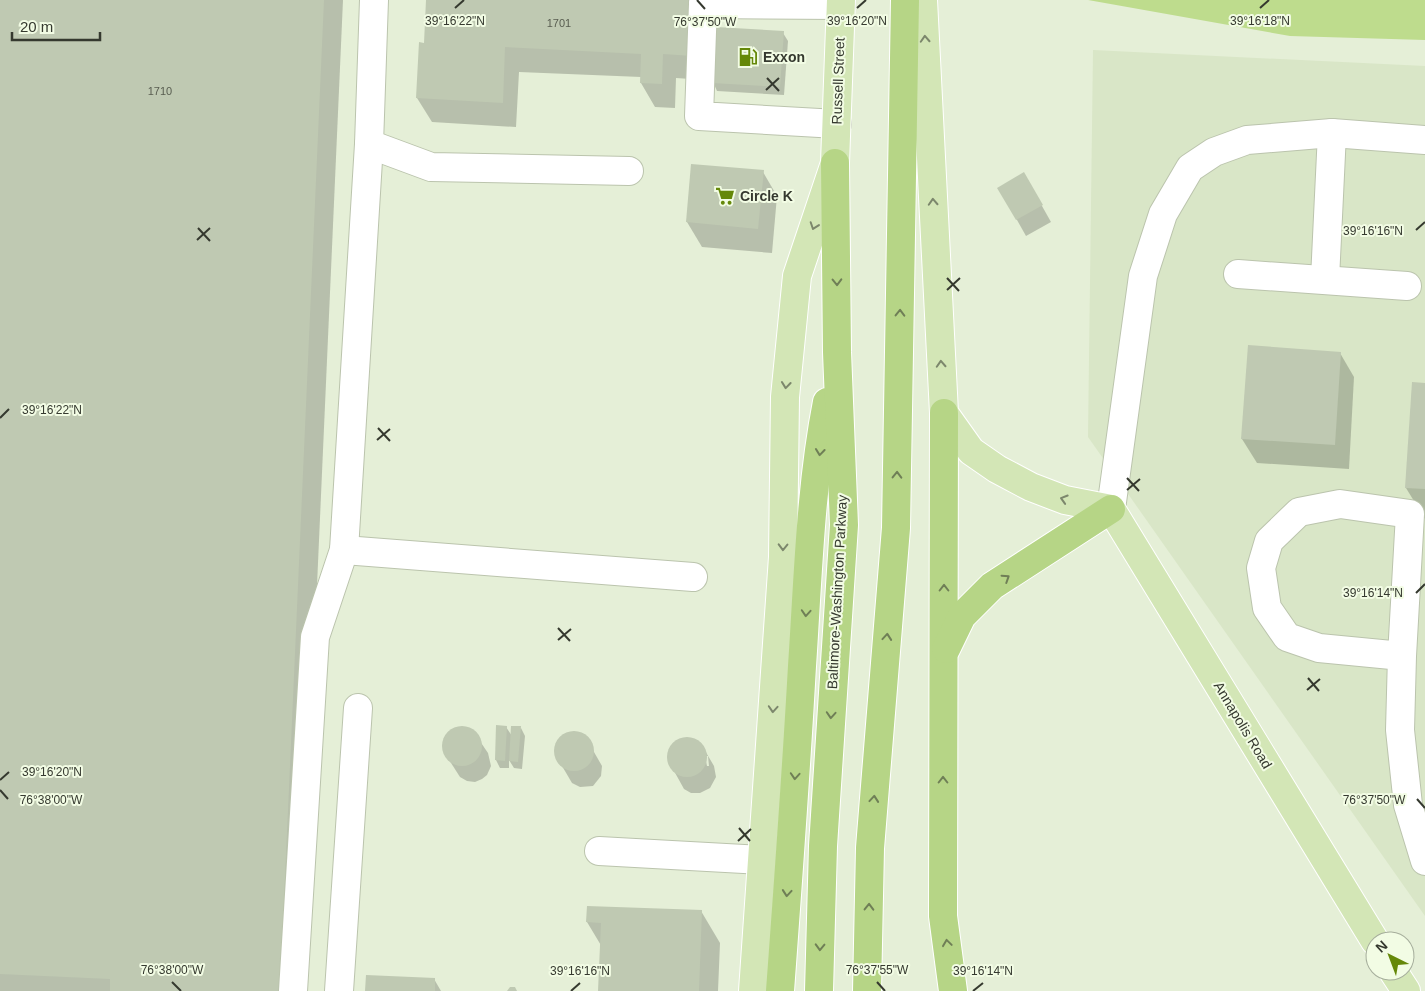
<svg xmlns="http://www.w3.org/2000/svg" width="1425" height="991" font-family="Arial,sans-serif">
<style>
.built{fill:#d9e6c7}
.water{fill:#bedc8d}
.shadow{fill:#0003;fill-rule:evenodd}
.building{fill:#bfc9b2}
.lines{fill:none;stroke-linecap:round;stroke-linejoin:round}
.minor-casing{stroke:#bbc4ad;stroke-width:30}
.major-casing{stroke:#fff;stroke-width:30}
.highway-casing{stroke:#fff;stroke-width:30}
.minor{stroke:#fff;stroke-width:28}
.major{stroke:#d3e6b6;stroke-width:28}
.highway{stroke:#b6d586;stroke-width:28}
.oneway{stroke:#7c876c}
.oneway2{stroke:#6f7f56}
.ticks{fill:none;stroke:#35392f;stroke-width:2}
.labels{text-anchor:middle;stroke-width:4;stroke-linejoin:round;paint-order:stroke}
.number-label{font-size:11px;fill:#585d50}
.poi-label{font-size:14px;font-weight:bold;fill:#35392f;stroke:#f2fce4;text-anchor:start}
.street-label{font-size:14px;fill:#35392f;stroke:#f2fce4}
.ticks-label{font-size:12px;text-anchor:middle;fill:#35392f;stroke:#f2fce4;stroke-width:4;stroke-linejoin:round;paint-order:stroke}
</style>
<rect width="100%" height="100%" fill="#e5efd7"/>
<polygon class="built" points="1093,50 1425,66 1425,916 1088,437"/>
<polygon class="water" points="1038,0 1425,0 1425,40 1290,36 1088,0"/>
<g class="shadow">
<polygon points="0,0 343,0 299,991 0,991"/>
<polygon points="427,0 709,0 705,80 676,78 675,108 655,107 641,83 641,77 519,72 516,127 432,122 417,98 425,44"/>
<polygon points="783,33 788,41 784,95 717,91 713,82"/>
<polygon points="763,172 777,196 772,253 702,247 687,222"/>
<polygon points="1024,174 1051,222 1026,236 999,188"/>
<polygon points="1340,353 1354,377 1349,469 1257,463 1242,439"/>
<polygon points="1425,384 1425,519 1406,488"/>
<polygon points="457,727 461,727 473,731 488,753 491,766 487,775 482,779 475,782 467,781 460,777 444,752 443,747 445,737 448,733"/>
<polygon points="506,727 512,736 521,728 525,736 522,769 514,768 509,760 509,768 500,768 496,760"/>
<polygon points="572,733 578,733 586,738 602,766 601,776 593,786 580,787 572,783 555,754 555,748 558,740 563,736"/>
<path d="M686,738L694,739L704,749L714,766L716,777L710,788L700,793H691L684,789L668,760V754L672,745L678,740ZM705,756H708L709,766H707Z"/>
<polygon points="701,911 720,943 718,991 600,991 602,947 587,922"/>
<polygon points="434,979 441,991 367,991"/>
</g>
<g class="building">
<polygon points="0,0 324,0 280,991 110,991 110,979 0,974"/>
<polygon points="426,0 694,0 692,56 663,54 662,84 640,83 641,54 505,47 503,103 416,98 419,42 424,43"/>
<polygon points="716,27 784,31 780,87 712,83"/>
<polygon points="691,164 764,170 758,229 686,222"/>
<polygon points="1024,172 1043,205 1016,220 997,188"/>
<polygon points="1248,345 1341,352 1335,445 1241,439"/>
<polygon points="1412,382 1425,383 1425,489 1405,488"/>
<polygon points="496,725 507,726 505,761 495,760"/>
<polygon points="511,726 521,726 518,762 509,761"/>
<circle cx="462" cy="746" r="20"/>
<circle cx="574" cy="751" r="20"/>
<circle cx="687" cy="757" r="20"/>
<polygon points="587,906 702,910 699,991 598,991 601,923 586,922"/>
<polygon points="366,975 435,978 435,991 365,991"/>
<polygon points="510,987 515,987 517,991 507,991"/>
</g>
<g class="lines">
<g class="minor-casing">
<g id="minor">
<polyline points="704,0 703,4 699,116 837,124"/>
<polyline points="703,4 841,5"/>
<polyline points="369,144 431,167 629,171"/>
<polyline points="1238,274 1407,286"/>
<polyline points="1325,279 1332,133"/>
<polyline points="1111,509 1143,276 1163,214 1190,168 1214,152 1247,140 1332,133 1425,140"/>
<polyline points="344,550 693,577"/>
<polyline points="1402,656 1319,648 1287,637 1267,608 1261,568 1269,541 1299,512 1340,504 1410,514 1402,656 1400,730 1408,805 1425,861"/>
<polyline points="599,851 762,860"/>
<polyline points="293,991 315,637 344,550 369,144 374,0"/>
<polyline points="339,991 358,708"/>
</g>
</g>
<g class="major-casing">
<g id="major">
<polyline points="923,0 944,413 971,451 997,469 1031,487 1065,500 1111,509 1375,941"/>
<polyline points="1393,971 1406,991"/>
<polyline points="753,991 783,557 785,397 797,276 835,163 841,0"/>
</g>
</g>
<g class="highway-casing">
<g id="highway">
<polyline points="944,413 943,916 953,991"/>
<polyline points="946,649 962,616 992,586 1111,509"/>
<path d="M780,991C788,883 796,774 802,666C808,578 810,489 827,402"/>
<polyline points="819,991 823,846 844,525 837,352 835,163"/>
<polyline points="867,991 870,848 896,528 905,0"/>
</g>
</g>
<use href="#minor" class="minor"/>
<use href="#major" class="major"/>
<use href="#highway" class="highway"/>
</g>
<defs><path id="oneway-chevron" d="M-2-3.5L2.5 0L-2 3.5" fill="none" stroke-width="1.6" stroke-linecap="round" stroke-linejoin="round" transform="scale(1.25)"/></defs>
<g class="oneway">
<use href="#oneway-chevron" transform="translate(925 39) rotate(-93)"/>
<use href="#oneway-chevron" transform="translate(933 202) rotate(-93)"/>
<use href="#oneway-chevron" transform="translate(814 226) rotate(109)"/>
<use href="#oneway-chevron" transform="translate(941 364) rotate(-93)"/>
<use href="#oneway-chevron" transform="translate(786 385) rotate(96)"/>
<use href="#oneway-chevron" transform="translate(1064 499) rotate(-163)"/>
<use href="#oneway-chevron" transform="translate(783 547) rotate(91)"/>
<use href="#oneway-chevron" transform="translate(773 709) rotate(94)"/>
</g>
<g class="oneway2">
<use href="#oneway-chevron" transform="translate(837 282) rotate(89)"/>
<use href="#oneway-chevron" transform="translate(900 313) rotate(-89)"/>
<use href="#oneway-chevron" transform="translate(820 452) rotate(96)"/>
<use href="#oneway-chevron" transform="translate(897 475) rotate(-89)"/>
<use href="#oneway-chevron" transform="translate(1006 578) rotate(-33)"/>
<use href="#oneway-chevron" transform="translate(944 588) rotate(-90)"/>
<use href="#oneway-chevron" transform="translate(806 613) rotate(94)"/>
<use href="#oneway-chevron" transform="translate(887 637) rotate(-85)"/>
<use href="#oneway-chevron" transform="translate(831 715) rotate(94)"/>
<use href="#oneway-chevron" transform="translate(795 776) rotate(94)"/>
<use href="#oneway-chevron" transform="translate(943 780) rotate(-90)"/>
<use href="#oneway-chevron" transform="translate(874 799) rotate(-85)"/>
<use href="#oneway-chevron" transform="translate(787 893) rotate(95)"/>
<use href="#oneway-chevron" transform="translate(869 907) rotate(-89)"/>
<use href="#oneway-chevron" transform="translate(947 943) rotate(-98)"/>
<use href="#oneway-chevron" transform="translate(820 947) rotate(92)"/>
</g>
<path class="ticks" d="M697,0L705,9M455,8L464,0M857,8L866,0M1260,8L1269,0M767,78L779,91M766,90L779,78M198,228L210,241M1416,230L1425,222M197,240L210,228M947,278L959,291M947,290L960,278M0,418L9,409M378,428L390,441M377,440L390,429M1127,478L1139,491M1127,490L1140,479M1416,593L1425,584M558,628L570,641M558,640L571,629M1308,678L1319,691M1307,690L1320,679M0,780L9,772M0,790L8,799M1417,799L1425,808M739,828L750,841M738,841L751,829M172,982L181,991M877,982L885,991M571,991L580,983M973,991L983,983"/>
<defs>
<g id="fuel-bare" transform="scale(1.5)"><path d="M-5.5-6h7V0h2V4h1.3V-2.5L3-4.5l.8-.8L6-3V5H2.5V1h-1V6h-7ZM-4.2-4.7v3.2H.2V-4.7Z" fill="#658809" stroke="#f2fce4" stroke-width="2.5" paint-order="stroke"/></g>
<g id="supermarket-bare" transform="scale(1.5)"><path d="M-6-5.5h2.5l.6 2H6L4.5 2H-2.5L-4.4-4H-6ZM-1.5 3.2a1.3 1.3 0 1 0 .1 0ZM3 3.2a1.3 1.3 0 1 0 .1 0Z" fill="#658809" stroke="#f2fce4" stroke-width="2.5" paint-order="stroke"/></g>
</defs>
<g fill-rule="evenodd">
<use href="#fuel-bare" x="748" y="57"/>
<use href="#supermarket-bare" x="725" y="196"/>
</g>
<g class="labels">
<g class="number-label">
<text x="559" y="27">1701</text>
<text x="160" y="95">1710</text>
</g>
<g class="poi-label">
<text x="763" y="62">Exxon</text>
<text x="740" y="201">Circle K</text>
</g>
<g class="street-label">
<text transform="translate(838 81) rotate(-88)" y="5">Russell Street</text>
<text transform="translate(837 592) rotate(-87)" y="5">Baltimore-Washington Parkway</text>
<text transform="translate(1243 725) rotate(59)" y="5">Annapolis Road</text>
</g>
</g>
<g class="ticks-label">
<text x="857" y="25">39°16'20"N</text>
<text x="455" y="25">39°16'22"N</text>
<text x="1260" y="25">39°16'18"N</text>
<text x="705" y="26">76°37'50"W</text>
<text x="1373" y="235">39°16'16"N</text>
<text x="52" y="414">39°16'22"N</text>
<text x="1373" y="597">39°16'14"N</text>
<text x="52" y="776">39°16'20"N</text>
<text x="1374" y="804">76°37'50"W</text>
<text x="51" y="804">76°38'00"W</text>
<text x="172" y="974">76°38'00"W</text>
<text x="877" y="974">76°37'55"W</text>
<text x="580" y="975">39°16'16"N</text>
<text x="983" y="975">39°16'14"N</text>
</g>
<g transform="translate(1390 956) rotate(318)"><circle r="24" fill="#f2fce4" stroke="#a6ae9c"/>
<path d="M0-4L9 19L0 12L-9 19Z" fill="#658809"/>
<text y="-8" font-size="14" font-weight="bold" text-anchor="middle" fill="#35392f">N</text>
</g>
<path d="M12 32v8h88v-8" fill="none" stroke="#35392f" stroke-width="2.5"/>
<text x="20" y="32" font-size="15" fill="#35392f" stroke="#f2fce4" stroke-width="4" paint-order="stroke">20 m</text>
</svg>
